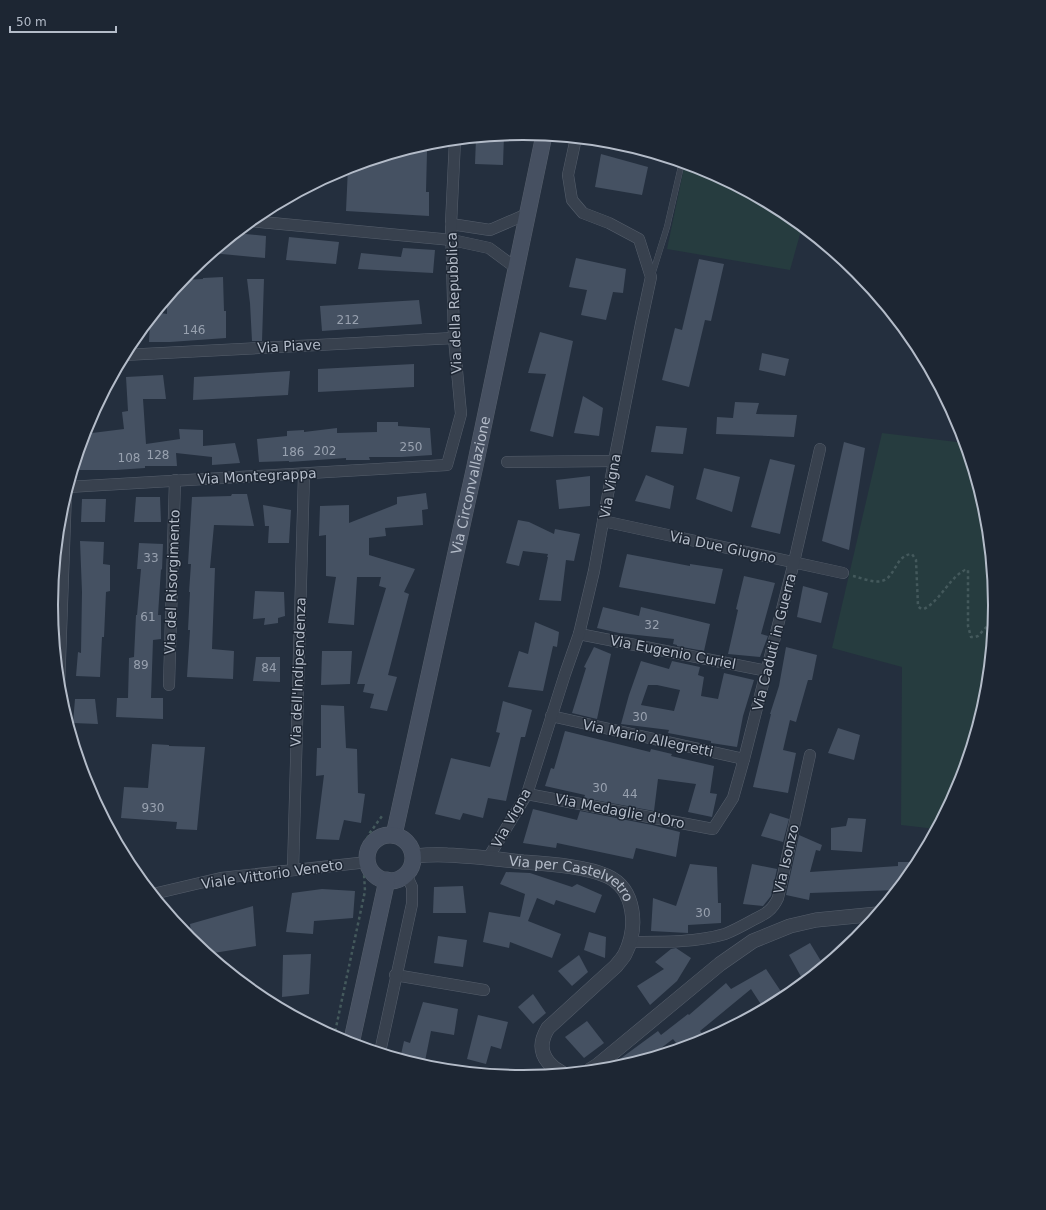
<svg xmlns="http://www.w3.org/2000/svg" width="1046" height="1210" font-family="'DejaVu Sans',sans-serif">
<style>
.green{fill:#263c3f}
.building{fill:#455162;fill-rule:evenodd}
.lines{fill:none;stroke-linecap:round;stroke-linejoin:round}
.service-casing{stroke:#565f6c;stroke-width:6}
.minor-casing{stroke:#565f6c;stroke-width:12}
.tertiary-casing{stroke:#565f6c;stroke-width:15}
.secondary-casing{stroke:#565f6c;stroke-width:17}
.path{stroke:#44595c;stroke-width:2.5;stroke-dasharray:3 3;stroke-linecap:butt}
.service{stroke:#38414e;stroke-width:5.5}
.minor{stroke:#38414e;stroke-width:11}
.tertiary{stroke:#38414e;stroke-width:14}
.secondary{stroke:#465061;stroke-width:16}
.labels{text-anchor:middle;stroke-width:3;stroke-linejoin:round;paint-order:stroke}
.number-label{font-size:12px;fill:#98a1af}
.street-label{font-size:14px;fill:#b4bcc9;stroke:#1d2633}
.rim{fill:none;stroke:#b4bcc9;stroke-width:2}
</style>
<rect width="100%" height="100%" fill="#242f3e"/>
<g class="green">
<polygon points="685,163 704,169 785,213 802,227 790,270 667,249"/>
<polygon points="882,433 965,443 986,513 995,605 986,697 959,786 936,829 901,825 902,667 832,648"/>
</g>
<g class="building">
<polygon points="504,135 503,165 475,164 476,138"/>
<polygon points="404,150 427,151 426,192 429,192 429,216 346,211 348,167"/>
<polygon points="601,154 648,167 642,195 595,187"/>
<polygon points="235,233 266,236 265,258 211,253"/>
<polygon points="289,237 339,242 336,264 286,260"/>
<polygon points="403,248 435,250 433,273 358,269 361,253 401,257"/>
<polygon points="576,258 626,269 623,293 613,292 606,320 581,315 587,290 569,287"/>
<polygon points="699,259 724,264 711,321 705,320 689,387 662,380 675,328 682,330"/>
<polygon points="223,277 224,311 226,311 226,338 170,342 149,342 150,319 155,312 167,314 167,298 182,280 203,279 203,278"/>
<polygon points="247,279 264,279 262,341 252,341 250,303"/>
<polygon points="419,300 422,324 322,331 320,306"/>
<polygon points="540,332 573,341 553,437 530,431 546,374 528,373"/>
<polygon points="762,353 789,359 785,376 759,370"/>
<polygon points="414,364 414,387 318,392 318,369"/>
<polygon points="290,371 288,395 193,400 194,377"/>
<polygon points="163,375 166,399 143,399 146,444 180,439 179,429 203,430 203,446 235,443 240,463 212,465 212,457 176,453 177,466 145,466 145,468 116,470 73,470 84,434 124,429 122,412 128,411 126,377"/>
<polygon points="583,396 603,408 599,436 574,433"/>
<polygon points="735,402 759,403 756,414 797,415 794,437 716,434 717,417 733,418"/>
<polygon points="377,422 398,422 398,426 430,428 432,455 402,457 369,457 370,460 346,460 346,458 289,462 289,461 259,462 257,439 287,436 287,431 304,430 304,432 337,428 337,433 377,432"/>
<polygon points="656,426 687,428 683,454 651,452"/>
<polygon points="844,442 865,448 849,550 822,541"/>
<polygon points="770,459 795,465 780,534 751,527"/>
<polygon points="704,468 740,477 732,512 696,499"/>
<polygon points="646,475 674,486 670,509 635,501"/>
<polygon points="590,476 590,506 559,509 556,480"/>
<polygon points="426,493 428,509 422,510 423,525 385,528 386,536 369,538 369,555 415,569 404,592 409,594 388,675 397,677 387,711 370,708 374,694 363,692 365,684 357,684 386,588 379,586 381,577 357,577 354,625 328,623 336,577 326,576 326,535 319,536 320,506 349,505 349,523 397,504 397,497"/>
<polygon points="232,494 247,494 254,526 214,525 210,568 215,568 212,649 234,651 233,679 187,677 190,630 188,630 190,592 189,592 191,564 188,564 192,497 231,496"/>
<polygon points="136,497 160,497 161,522 134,522"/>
<polygon points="82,499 106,499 105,522 81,522"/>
<polygon points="263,505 291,510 289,543 268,543 269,526 265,526"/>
<polygon points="518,520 529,522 554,534 555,529 580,534 574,561 566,560 561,601 539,600 548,557 547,557 548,554 523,551 519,566 506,563"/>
<polygon points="80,541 104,542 103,564 110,565 110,591 106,592 104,637 102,637 100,677 76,676 78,652 81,653 82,592"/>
<polygon points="139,543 163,544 162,570 161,569 158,615 161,615 161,639 153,640 151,698 163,698 163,719 116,717 117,698 128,698 129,658 134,657 136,615 137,615 141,569 137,569"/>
<polygon points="627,554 690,566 690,564 723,569 715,604 619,587"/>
<polygon points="744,576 775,583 761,634 768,636 760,657 728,654 738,610 736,609"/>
<polygon points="803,586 828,593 821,623 797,617"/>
<polygon points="255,591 284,592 285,616 278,618 278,623 264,625 265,618 253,619"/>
<polygon points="603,607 639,616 641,607 710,624 704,651 677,646 677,645 673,644 674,639 619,633 597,628"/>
<polygon points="535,622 559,632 557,647 553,646 543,691 508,687 519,651 528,654"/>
<polygon points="594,647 611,654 597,719 572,713 586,668 584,667"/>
<polygon points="786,647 817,655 812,680 808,680 796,722 790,720 783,750 796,753 788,793 753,787 771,714 770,714 779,686"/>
<polygon points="322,651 352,651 350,684 321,685"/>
<polygon points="256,657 280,657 280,682 253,681"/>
<path d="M641,661L669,669L672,661L700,667L698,675L704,677L701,696L718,699L724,673L754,680L743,716L737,747L711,743V741L668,733L669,730L621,724L629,695ZM648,685H657L680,690L674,711L641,705Z"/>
<polygon points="75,699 95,699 98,724 73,723"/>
<polygon points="503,701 532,710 525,737 521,737 506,801 488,798 483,818 463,813 460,820 435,814 451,758 490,767 500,733 496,732"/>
<polygon points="321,705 344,706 346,748 357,749 358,793 365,794 361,823 344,820 339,840 316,839 324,775 316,776 317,748 321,748"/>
<polygon points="838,728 860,735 854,760 828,753"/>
<polygon points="565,731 650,752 651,749 672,754 671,756 714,766 710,793 717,794 712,817 688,812 696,784 658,779 654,811 584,798 585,795 545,786 551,768 554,769"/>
<polygon points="152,744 169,745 169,746 205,747 197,830 176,829 177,822 121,818 124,787 148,788"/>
<polygon points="533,809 577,820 580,811 652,825 680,832 676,857 636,848 633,859 557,843 556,848 523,843"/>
<polygon points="770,813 789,819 783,842 761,836"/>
<polygon points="848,818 866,819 862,852 831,850 831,828 846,826"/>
<polygon points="799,835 822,845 820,851 816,850 810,872 898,866 898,862 918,862 915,867 897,890 810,893 809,900 786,895"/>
<polygon points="690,864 717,867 718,903 721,903 721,923 688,925 688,933 651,931 653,898 676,906"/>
<polygon points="752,864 777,869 771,896 763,906 743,904"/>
<polygon points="506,872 530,873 572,887 577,884 602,895 595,913 556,900 554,905 537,898 528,921 561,934 552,958 510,942 509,948 483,942 489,912 520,917 525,894 500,884"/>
<polygon points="463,886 466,913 433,913 434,887"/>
<polygon points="322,889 355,891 353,918 314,921 313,934 286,932 292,893"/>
<polygon points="253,906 256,946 208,954 192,941 190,924"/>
<polygon points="589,932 606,937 605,958 584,950"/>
<polygon points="438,936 467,940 463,967 434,963"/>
<polygon points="810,943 824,966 804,982 789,955"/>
<polygon points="676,948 691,958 677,981 650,1005 637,986 664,969 655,962 671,949"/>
<polygon points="311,954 309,994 282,997 283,955"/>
<polygon points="579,955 588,972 572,986 558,971"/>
<polygon points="766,969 782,993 762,1006 751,989 700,1031 704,1036 695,1044 680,1048 673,1039 648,1058 610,1068 609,1067 658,1031 661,1035 688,1014 689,1015 726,983 731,989"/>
<polygon points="533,994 546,1013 533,1024 518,1007"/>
<polygon points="423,1002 458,1009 454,1035 431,1031 424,1066 400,1059 404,1041 410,1043"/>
<polygon points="478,1015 508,1022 501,1049 491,1046 486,1064 467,1059"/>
<polygon points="587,1021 604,1043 584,1058 565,1037"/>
</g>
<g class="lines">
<g class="service-casing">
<polyline id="service" points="652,275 667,227 682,162"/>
</g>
<g class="minor-casing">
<g id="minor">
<polyline points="250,221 452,240 489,248 516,268"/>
<polyline points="451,224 490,230 527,214"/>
<polyline points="124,355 454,338"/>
<polyline points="507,462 614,461"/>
<polyline points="68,487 447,465 461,414 454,338 451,224 455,140"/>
<polyline points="603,521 843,573"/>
<polyline points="579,634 767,671"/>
<polyline points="169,685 175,480"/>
<polyline points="59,688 66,492"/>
<polyline points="551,716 744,759"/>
<polyline points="527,794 713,829 733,798 744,759 794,562 820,449"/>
<polyline points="488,858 527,794 565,674 579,634 594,571 614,461 641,324 651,277 639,239 609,223 583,213 572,200 568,175 576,138"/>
<polyline points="293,870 304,474"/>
<polyline points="153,894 221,878 368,862"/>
<path d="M629,942C661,942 694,943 725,934C735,930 744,925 753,920C765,914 772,911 778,898L810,755"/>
<polyline points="395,975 484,990"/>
<polyline points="380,1052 412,904 412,887 406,874"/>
</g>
</g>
<g class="tertiary-casing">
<g id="tertiary">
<path id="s1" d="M413,856C424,855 436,854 447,855C472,856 498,859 523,862C548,864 585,866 607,876C636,889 638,928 625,954C623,958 619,962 616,966L548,1028C545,1033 542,1039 542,1046C542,1058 552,1068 562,1073"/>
<polyline points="590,1070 598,1065 720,964 753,941 790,926 816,920 877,914"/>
</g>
</g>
<g class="secondary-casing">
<g id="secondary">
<path id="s2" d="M394,835L475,466L544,135"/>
<circle cx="390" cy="858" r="23"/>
<polyline points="351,1044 387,880"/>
</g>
</g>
<g class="path">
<path d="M853,576C862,578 873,583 882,581C896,577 895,555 912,554L916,560L918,606L920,608L924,609C941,600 949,578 965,570H968V626L971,637H975L978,636L994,619"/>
<polyline points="363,850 369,834 382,816"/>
<polyline points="334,1037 365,891 364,874"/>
</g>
<use href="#service" class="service"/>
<use href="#minor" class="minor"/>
<use href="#tertiary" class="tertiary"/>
<use href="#secondary" class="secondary"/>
</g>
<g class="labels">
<g class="number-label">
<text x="348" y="324">212</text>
<text x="194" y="334">146</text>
<text x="411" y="451">250</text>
<text x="325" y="455">202</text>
<text x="293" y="456">186</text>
<text x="158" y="459">128</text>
<text x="129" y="462">108</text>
<text x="151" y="562">33</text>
<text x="148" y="621">61</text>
<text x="652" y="629">32</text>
<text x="141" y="669">89</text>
<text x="269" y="672">84</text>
<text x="640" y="721">30</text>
<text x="600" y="792">30</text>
<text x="630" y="798">44</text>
<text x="153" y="812">930</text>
<text x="703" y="917">30</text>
</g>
<g class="street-label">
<text transform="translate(454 303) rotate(-92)" y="5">Via della Repubblica</text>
<text transform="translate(289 346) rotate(-3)" y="5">Via Piave</text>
<text transform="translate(257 476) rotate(-3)" y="5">Via Montegrappa</text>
<text dy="5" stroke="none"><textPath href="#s2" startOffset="358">Via Circonvallazione</textPath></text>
<text transform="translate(610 486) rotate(-80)" y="5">Via Vigna</text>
<text transform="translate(723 547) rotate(12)" y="5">Via Due Giugno</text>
<text transform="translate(172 582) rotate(-88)" y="5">Via del Risorgimento</text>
<text transform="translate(774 642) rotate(-76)" y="5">Via Caduti in Guerra</text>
<text transform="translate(673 652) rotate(11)" y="5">Via Eugenio Curiel</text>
<text transform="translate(298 672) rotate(-88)" y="5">Via dell'Indipendenza</text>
<text transform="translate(648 738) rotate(12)" y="5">Via Mario Allegretti</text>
<text transform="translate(620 811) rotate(11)" y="5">Via Medaglie d'Oro</text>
<text transform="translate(511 818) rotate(-61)" y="5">Via Vigna</text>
<text transform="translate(786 859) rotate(-77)" y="5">Via Isonzo</text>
<text transform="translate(272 874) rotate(-8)" y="5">Viale Vittorio Veneto</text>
<text dy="5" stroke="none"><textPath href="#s1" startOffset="163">Via per Castelvetro</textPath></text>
</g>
</g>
<path d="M0 0H1046V1210H0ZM58 605a465 465 0 1 1 930 0a465 465 0 1 1-930 0Z" fill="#1d2633" fill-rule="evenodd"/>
<path class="rim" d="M58 605a465 465 0 1 1 930 0a465 465 0 1 1-930 0Z"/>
<path d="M10 26v6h106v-6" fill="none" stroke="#b4bcc9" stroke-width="2"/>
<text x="16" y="26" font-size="12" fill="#b4bcc9" stroke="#1d2633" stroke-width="3" paint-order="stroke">50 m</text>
</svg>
